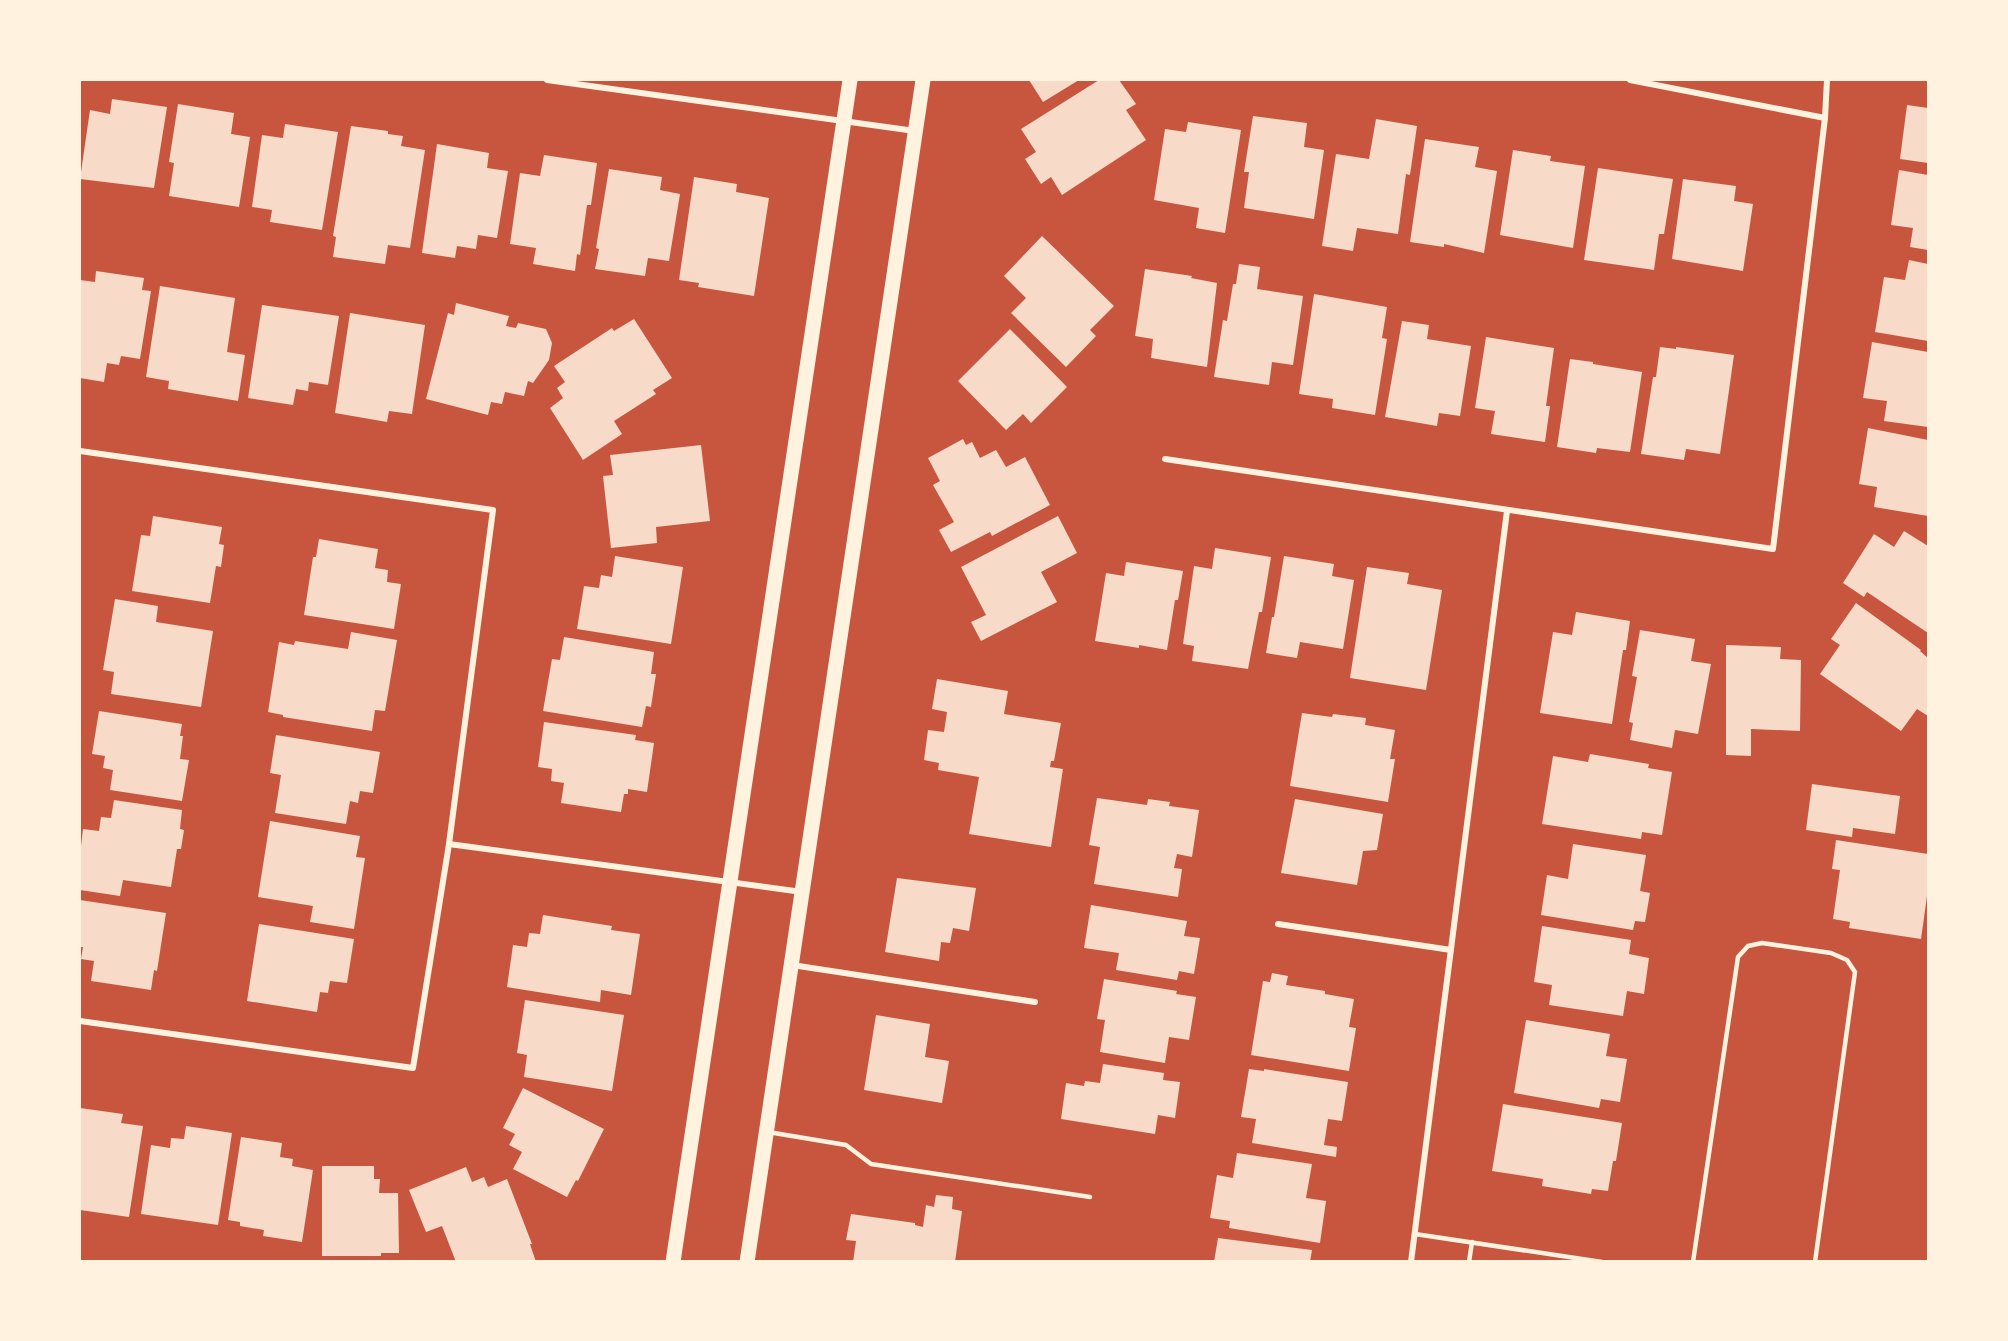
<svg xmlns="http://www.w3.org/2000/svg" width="2008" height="1341" font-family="Figtree,sans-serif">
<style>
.building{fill:#f7dbc8}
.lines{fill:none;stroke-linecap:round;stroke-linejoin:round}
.service{stroke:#fff3e0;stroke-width:4.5}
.minor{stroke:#fff3e0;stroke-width:6}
.primary{stroke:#fff3e0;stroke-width:15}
</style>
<rect width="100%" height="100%" fill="#c8553d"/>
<g class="building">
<polygon points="1029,80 1079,80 1043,102"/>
<polygon points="1099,80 1119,80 1136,104 1126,110 1146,140 1062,195 1051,177 1041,184 1025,159 1036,152 1021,129"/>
<polygon points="112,99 167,107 154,188 80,179 90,110 110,114"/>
<polygon points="178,104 234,113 231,134 250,137 239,207 169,196 174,163 169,162"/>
<polygon points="1907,105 1928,108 1928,163 1900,159"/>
<polygon points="1253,116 1307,123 1304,147 1324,150 1314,219 1244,208 1249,172 1244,172"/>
<polygon points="1376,119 1417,126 1410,175 1406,174 1398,234 1357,228 1353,251 1322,246 1336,154 1369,159"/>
<polygon points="1188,122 1241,130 1225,233 1196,228 1199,208 1154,200 1165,129 1186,132"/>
<polygon points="285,124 338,132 322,230 270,222 272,210 252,207 262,135 283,138"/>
<polygon points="351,126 388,131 388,134 403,136 401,146 425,150 410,248 388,245 385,264 333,257 336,237 333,236"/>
<polygon points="1425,139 1479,147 1475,167 1497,171 1484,253 1444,244 1444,247 1410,242"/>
<polygon points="437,144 489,153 487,168 508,171 497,238 478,235 476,249 457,246 455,258 422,253"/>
<polygon points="1513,150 1551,156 1550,161 1585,166 1573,248 1500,235"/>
<polygon points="544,155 597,163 591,205 587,205 580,255 577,254 575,271 533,264 536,248 510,244 520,173 540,176"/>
<polygon points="1598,168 1673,179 1664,234 1659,234 1654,270 1584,260"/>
<polygon points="609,169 662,177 660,190 680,194 669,261 648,258 645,276 595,269 599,249 596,248"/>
<polygon points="1899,170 1928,175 1928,250 1910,247 1913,228 1891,225"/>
<polygon points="694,177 737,184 736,192 769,198 754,296 698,287 699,283 679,280"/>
<polygon points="1683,179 1736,186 1734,201 1753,204 1743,271 1672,259"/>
<polygon points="1042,236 1114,306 1090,330 1096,336 1066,367 1011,313 1026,298 1004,276"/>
<polygon points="1909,260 1928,264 1928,341 1875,332 1884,277 1905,280"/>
<polygon points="1239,264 1260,267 1257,289 1303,296 1293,365 1272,362 1269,385 1214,377 1223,320 1227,321 1233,284 1236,284"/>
<polygon points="1145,269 1192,276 1191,278 1217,283 1207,367 1151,358 1153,339 1135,336"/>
<polygon points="96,271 144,278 142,290 151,291 140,359 121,356 119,365 107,363 104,382 80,378 80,280 95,282"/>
<polygon points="160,286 235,298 227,352 245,355 238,401 168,389 169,381 146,377"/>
<polygon points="1314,294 1387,307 1382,338 1387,339 1375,415 1332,408 1333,399 1299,394"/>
<polygon points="456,303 509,316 506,326 516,328 518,323 546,329 552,343 549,360 533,383 528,381 524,396 505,392 502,404 491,402 488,415 426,399 448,313 454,315"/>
<polygon points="262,305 339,316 328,385 309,382 308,391 296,389 293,405 248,398"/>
<polygon points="350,313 425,325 412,414 389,411 387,422 335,413"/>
<polygon points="634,319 672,378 653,390 656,394 614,421 622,434 583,460 550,408 563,398 557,388 565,382 554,366 612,328 614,331"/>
<polygon points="1402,321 1429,325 1427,339 1471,346 1460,416 1439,413 1437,426 1385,417"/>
<polygon points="1010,329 1067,387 1031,423 1023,414 1006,430 958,381"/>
<polygon points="1486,337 1554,348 1546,406 1550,406 1545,442 1491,434 1495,411 1475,408"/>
<polygon points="1872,342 1928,352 1928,427 1884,421 1887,401 1863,398"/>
<polygon points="1660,347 1676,349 1676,347 1734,355 1720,454 1686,449 1684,460 1641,454 1653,377 1656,377"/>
<polygon points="1570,359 1593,362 1593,364 1642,372 1630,452 1597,448 1596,453 1557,447"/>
<polygon points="1868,428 1928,440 1928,516 1874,507 1877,487 1859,484"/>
<polygon points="963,439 966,445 972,442 980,458 996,450 1006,467 1025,457 1050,505 992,536 990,532 951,552 939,530 954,522 933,485 940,481 928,458"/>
<polygon points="701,445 710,521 656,527 657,543 611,548 603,476 613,475 610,455"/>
<polygon points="153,516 222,527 219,544 224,545 221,567 216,566 210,603 132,591 141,535 150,536"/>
<polygon points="1058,516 1077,553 1041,572 1057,602 981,641 971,622 986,615 961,567"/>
<polygon points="1904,531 1928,546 1928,633 1867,592 1864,597 1843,583 1874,534 1894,547"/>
<polygon points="319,539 378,549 375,568 388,570 387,582 401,584 394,629 304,615 313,557 316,557"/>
<polygon points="1215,548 1271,557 1262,612 1259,612 1248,669 1192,661 1194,646 1183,644 1194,566 1212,569"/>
<polygon points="615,556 683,567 671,644 577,629 584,586 599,588 601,575 612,577"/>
<polygon points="1284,556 1334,564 1332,576 1354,580 1343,649 1300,642 1297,658 1266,653 1272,617 1274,617"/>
<polygon points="1126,562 1183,571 1178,600 1175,600 1167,650 1139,645 1139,648 1095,641 1106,573 1124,576"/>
<polygon points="1367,567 1409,573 1407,584 1442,590 1426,690 1350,678"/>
<polygon points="115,599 158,606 156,622 213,631 201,707 111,694 114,672 103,670"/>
<polygon points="1856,603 1921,650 1920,651 1928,658 1928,716 1917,709 1901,731 1820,674 1840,645 1831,639"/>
<polygon points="1576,612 1630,621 1626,650 1623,650 1612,724 1540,713 1553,632 1572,635"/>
<polygon points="1640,630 1695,639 1691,661 1711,664 1698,734 1675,730 1672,748 1630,740 1633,723 1629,722 1637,677 1632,676"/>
<polygon points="351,632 397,640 385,711 375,710 372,731 283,717 283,715 268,712 279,642 294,645 295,641 348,649"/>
<polygon points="564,637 654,652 651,674 656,674 651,707 646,706 642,727 543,711 552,659 560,660"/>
<polygon points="1726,645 1781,647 1780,659 1801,660 1800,731 1751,729 1751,756 1726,755"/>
<polygon points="937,679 1008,691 1004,714 1061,723 1054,761 1051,761 1050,767 1063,769 1051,847 969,834 979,777 938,770 939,763 924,760 928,730 944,732 947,712 932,709"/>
<polygon points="99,711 182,724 180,736 183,736 180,759 189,760 182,801 110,790 113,770 103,768 105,756 92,754"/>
<polygon points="1302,713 1332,717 1333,714 1366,718 1365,725 1395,730 1390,759 1395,759 1388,802 1290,786"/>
<polygon points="544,722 636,735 635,740 654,743 647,792 628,789 628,794 624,794 621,812 561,803 564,783 551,781 552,769 538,767"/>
<polygon points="276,735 380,752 373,793 360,791 358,803 350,801 346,824 275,813 281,775 270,773"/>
<polygon points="1590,754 1649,764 1648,768 1672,772 1662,835 1642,832 1641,839 1542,824 1553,756 1588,762"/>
<polygon points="1812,784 1900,796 1895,834 1853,828 1852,837 1806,830"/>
<polygon points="1097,798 1147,805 1148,799 1170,802 1169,806 1199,810 1192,857 1177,854 1174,868 1182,869 1178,897 1094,884 1100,847 1089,845"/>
<polygon points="1295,799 1383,814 1377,850 1363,851 1357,885 1281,873"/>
<polygon points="114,800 182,810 180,829 184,830 181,849 177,849 171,887 123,880 120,896 80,890 80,855 83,829 99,831 101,817 111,818"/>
<polygon points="270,821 360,836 356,857 365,858 354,929 310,922 313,906 258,897"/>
<polygon points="1836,840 1928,854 1928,889 1921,939 1849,928 1850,922 1833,919 1840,870 1832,869"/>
<polygon points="1573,844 1646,855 1640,891 1650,893 1645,922 1635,921 1633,930 1541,915 1547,875 1568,879"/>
<polygon points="897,878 976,888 969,931 953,928 950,943 941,942 939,961 885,952"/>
<polygon points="80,900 166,913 157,971 154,970 151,990 91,981 94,961 81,959 83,947 80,947"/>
<polygon points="1091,905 1187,921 1184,936 1200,938 1194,974 1179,971 1177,980 1116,970 1119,953 1084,948"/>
<polygon points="543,915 612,926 611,930 640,934 631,995 601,990 600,1002 507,987 513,945 527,947 529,933 540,934"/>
<polygon points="259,924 354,939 347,983 330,981 328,993 320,992 317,1012 247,1001"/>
<polygon points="1542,926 1631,940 1629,954 1649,958 1644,994 1627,991 1623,1016 1549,1005 1552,985 1534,982"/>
<polygon points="1272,973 1288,976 1286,985 1325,991 1325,994 1354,999 1349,1027 1356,1028 1349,1071 1251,1055 1263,981 1270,982"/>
<polygon points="1104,979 1177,991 1176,994 1196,997 1189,1040 1169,1037 1165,1063 1100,1052 1105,1020 1097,1019"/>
<polygon points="525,1000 624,1015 612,1091 524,1077 527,1055 517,1053"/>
<polygon points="876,1015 930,1024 925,1057 949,1061 942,1103 864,1090"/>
<polygon points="1526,1020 1610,1034 1606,1056 1627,1059 1620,1102 1601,1099 1599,1108 1514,1093"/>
<polygon points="1103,1064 1164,1073 1163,1080 1180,1082 1175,1118 1158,1115 1155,1134 1061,1119 1066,1083 1084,1086 1085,1081 1100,1083"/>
<polygon points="1249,1069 1264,1071 1264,1069 1348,1082 1342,1121 1328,1119 1324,1145 1337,1147 1336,1157 1252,1143 1256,1119 1241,1117"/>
<polygon points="523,1088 604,1129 578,1181 576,1180 567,1197 513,1169 522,1152 509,1145 515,1134 503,1128"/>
<polygon points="1503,1104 1622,1123 1616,1161 1613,1161 1608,1191 1592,1189 1591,1194 1542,1186 1543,1179 1492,1171"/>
<polygon points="80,1108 123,1114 121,1123 143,1126 129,1217 80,1210"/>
<polygon points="186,1126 232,1133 218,1225 141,1214 151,1145 170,1148 171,1138 184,1139"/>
<polygon points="241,1137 282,1143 280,1157 293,1159 292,1166 313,1170 302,1242 263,1236 264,1230 240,1226 240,1222 228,1220"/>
<polygon points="1237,1153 1312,1164 1306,1198 1326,1201 1320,1243 1229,1228 1230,1221 1210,1218 1217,1175 1233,1178"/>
<polygon points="322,1166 374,1166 374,1179 380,1179 379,1193 398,1193 399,1253 381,1253 381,1256 322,1256"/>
<polygon points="466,1167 472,1182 484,1177 488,1187 507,1179 532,1244 530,1244 536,1262 456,1262 442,1226 426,1232 409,1190"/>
<polygon points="936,1195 953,1197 952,1209 962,1211 955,1262 853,1262 856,1241 846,1240 851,1214 915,1223 915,1225 923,1227 926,1205 934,1207"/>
<polygon points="1218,1238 1312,1250 1310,1262 1214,1262"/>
</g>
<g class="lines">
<g class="service">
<polyline points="768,1132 846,1145 871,1164 1090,1197"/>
<polyline points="1415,1234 1602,1262"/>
<polyline points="1469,1262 1472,1242"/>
<polyline points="1693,1262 1738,957 1748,946 1762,943 1831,953 1847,960 1855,972 1815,1262"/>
</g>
<g class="minor">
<polyline points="547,80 915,131"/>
<polyline points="1630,80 1825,118"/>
<polyline points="80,451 493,510 449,844 413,1068 80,1021"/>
<polyline points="1165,459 1773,549 1825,118 1827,80"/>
<polyline points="449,844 802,892"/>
<polyline points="1278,924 1451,950"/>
<polyline points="792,965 1035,1002"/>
<polyline points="1411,1262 1507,511"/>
</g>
<g class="primary">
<polyline points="673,1262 850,80"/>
<polyline points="747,1262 923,80"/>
</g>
</g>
<rect width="2008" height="1341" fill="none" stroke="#fff3e0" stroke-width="162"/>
</svg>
